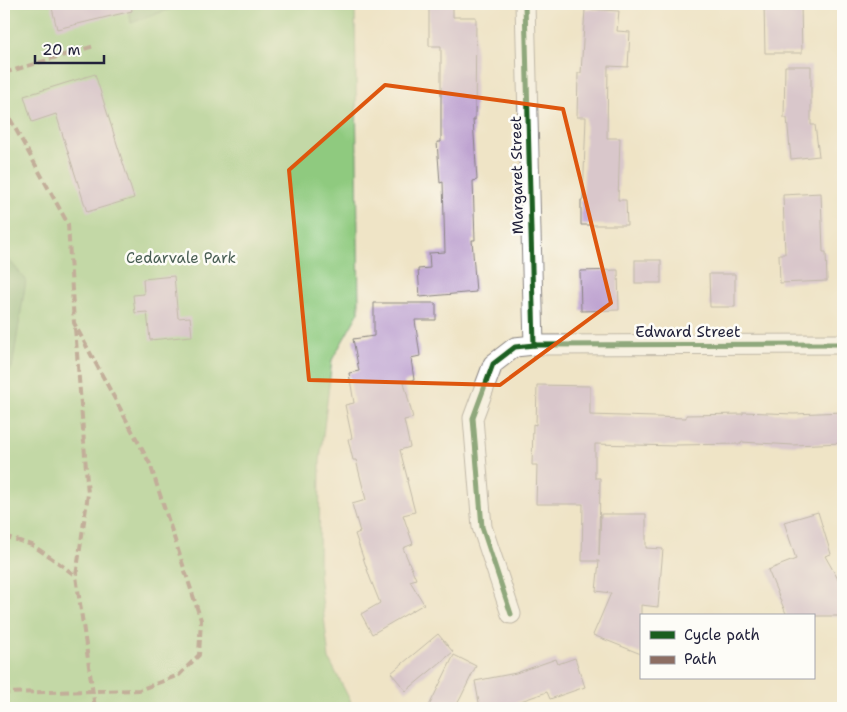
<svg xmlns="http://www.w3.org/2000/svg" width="847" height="712" font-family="'Shantell Sans',sans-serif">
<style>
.green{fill:#8fca7f;stroke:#58765d}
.forest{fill:#73ae6e;stroke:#4a6854}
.building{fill:#bfa4d1}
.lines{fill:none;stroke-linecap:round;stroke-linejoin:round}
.minor-casing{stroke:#888380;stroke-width:21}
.minor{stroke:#fff;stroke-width:19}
.quiet{stroke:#8d6e63;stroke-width:4;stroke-dasharray:8 4;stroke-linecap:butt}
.cycleway-casing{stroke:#fdfcf7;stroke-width:8}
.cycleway{stroke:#1b5e20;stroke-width:5}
.marked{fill:none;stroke:#de560e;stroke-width:4;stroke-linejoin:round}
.labels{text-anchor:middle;stroke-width:5;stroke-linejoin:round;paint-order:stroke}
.street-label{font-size:15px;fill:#22223b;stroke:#fdfcf7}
.park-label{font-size:15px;fill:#485d53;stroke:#fdfcf7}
</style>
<rect width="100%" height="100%" fill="#fdfcf7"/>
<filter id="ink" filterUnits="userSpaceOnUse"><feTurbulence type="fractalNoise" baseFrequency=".02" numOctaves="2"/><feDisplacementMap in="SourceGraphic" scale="10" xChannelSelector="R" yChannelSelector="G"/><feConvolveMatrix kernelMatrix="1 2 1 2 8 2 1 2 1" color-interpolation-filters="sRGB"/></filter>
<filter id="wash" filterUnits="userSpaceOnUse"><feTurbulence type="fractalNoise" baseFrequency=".0096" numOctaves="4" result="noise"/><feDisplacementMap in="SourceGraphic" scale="20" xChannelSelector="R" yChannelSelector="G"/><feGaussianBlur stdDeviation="1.12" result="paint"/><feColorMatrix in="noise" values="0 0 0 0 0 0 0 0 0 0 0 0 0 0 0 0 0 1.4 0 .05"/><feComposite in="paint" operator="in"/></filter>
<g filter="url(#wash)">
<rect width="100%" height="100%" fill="#efe4c6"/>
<polygon class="green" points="4,4 355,4 359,312 332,360 320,461 319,574 329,659 354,708 4,708"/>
<g class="forest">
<polygon points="128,4 184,4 131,23"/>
<polygon points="4,254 26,280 12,368 4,374"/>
</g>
<g id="blocks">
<g class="building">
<polygon points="51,4 131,4 132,11 57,29"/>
<polygon points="429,4 453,4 453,17 476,17 475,120 473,120 477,180 473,181 475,240 472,240 476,292 420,297 418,269 430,268 429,253 445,252 443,182 440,183 437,142 441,142 441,46 429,46"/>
<polygon points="764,4 801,4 802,53 765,53"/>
<polygon points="585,9 619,11 617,31 630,32 628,67 608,66 607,138 620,138 618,200 626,200 627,225 581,225 581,200 583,200 586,117 577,117 578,73 581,73"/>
<polygon points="785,66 811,66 811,125 815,125 819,156 791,159 787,118 784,118"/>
<polygon points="95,74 134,198 87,212 56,114 32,122 24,96"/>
<polygon points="821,193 823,252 826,252 827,281 780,283 779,254 785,254 783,195"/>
<rect x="635" y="260" width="26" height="23"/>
<polygon points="618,270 619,310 581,311 580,271"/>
<polygon points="709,274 735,274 735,307 710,307"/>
<polygon points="174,276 178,318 190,317 192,336 150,340 147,312 135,313 133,295 144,294 143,279"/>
<polygon points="374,303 436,303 436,320 415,320 420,356 411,358 414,380 404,382 413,418 404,420 410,447 400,450 408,481 407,481 415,512 403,515 413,544 403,548 416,579 410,581 424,604 372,634 361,614 380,603 370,578 355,534 360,532 352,504 366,500 356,460 353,460 348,439 352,438 345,405 354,403 349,373 359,371 353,339 374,336"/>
<polygon points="537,385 590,386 590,415 686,418 686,415 743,414 743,412 794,414 843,412 843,443 793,445 741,442 741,444 676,445 676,446 595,444 595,478 600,478 599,556 601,514 646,514 646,548 663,549 658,607 641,605 641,654 593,635 611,593 596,591 599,561 582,561 583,504 536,504 537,465 532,465 533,424 536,425"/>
<polygon points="818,512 831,554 825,556 843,588 843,616 787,616 768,570 796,559 784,522"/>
<polygon points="438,634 453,652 406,691 391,673"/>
<polygon points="454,655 476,666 461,697 455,708 428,708"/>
<polygon points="575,658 585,687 550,699 547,692 515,703 516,706 503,708 480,708 475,681 516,673 556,659 558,664"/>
</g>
</g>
</g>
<g filter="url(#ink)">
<use href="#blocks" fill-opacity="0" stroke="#888380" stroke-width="1"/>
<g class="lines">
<g class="minor-casing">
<g id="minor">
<polyline points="525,4 534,345"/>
<polyline points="511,614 482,527 473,418 493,364 515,347 534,345 843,344"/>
</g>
</g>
<use href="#minor" class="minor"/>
<g class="quiet">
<polyline points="4,73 94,46"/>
<polyline points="4,108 68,224 74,323 150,464 201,620 199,655 179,675 139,690 4,693"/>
<polyline points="75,328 88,494 76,576 95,708"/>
<polyline points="4,536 32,545 57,562 76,576"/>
</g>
<g class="cycleway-casing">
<g id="cycleway">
<polyline points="525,4 534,345"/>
<polyline points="511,614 482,527 473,418 493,364 515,347 534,345 843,344"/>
</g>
</g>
<use href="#cycleway" class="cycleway"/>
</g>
</g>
<path d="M0 0H847V712H0ZM385,85L563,109L611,303L500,385L309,380L289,170Z" fill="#efe4c6" fill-opacity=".55" fill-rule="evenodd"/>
<path class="marked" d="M385,85L563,109L611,303L500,385L309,380L289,170Z"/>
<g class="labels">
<g class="street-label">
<text transform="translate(517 175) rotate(-91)" y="5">Margaret Street</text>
<text x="688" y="337">Edward Street</text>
</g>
<g class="park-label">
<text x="181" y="263">Cedarvale Park</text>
</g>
</g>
<rect width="847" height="712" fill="none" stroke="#fdfcf7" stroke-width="20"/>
<rect x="640" y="614" width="175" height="65" fill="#fdfcf7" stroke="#a5a5ac"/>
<rect x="650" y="631" width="25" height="8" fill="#1b5e20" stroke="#a5a5ac"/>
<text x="684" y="640" font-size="15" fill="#22223b">Cycle path</text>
<rect x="650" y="656" width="25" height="8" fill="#8d6e63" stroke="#a5a5ac"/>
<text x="684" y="664" font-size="15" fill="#22223b">Path</text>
<path d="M35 55v8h69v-8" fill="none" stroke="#22223b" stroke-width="2.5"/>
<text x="42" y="55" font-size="15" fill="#22223b" stroke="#fdfcf7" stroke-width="4" paint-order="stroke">20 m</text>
</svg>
